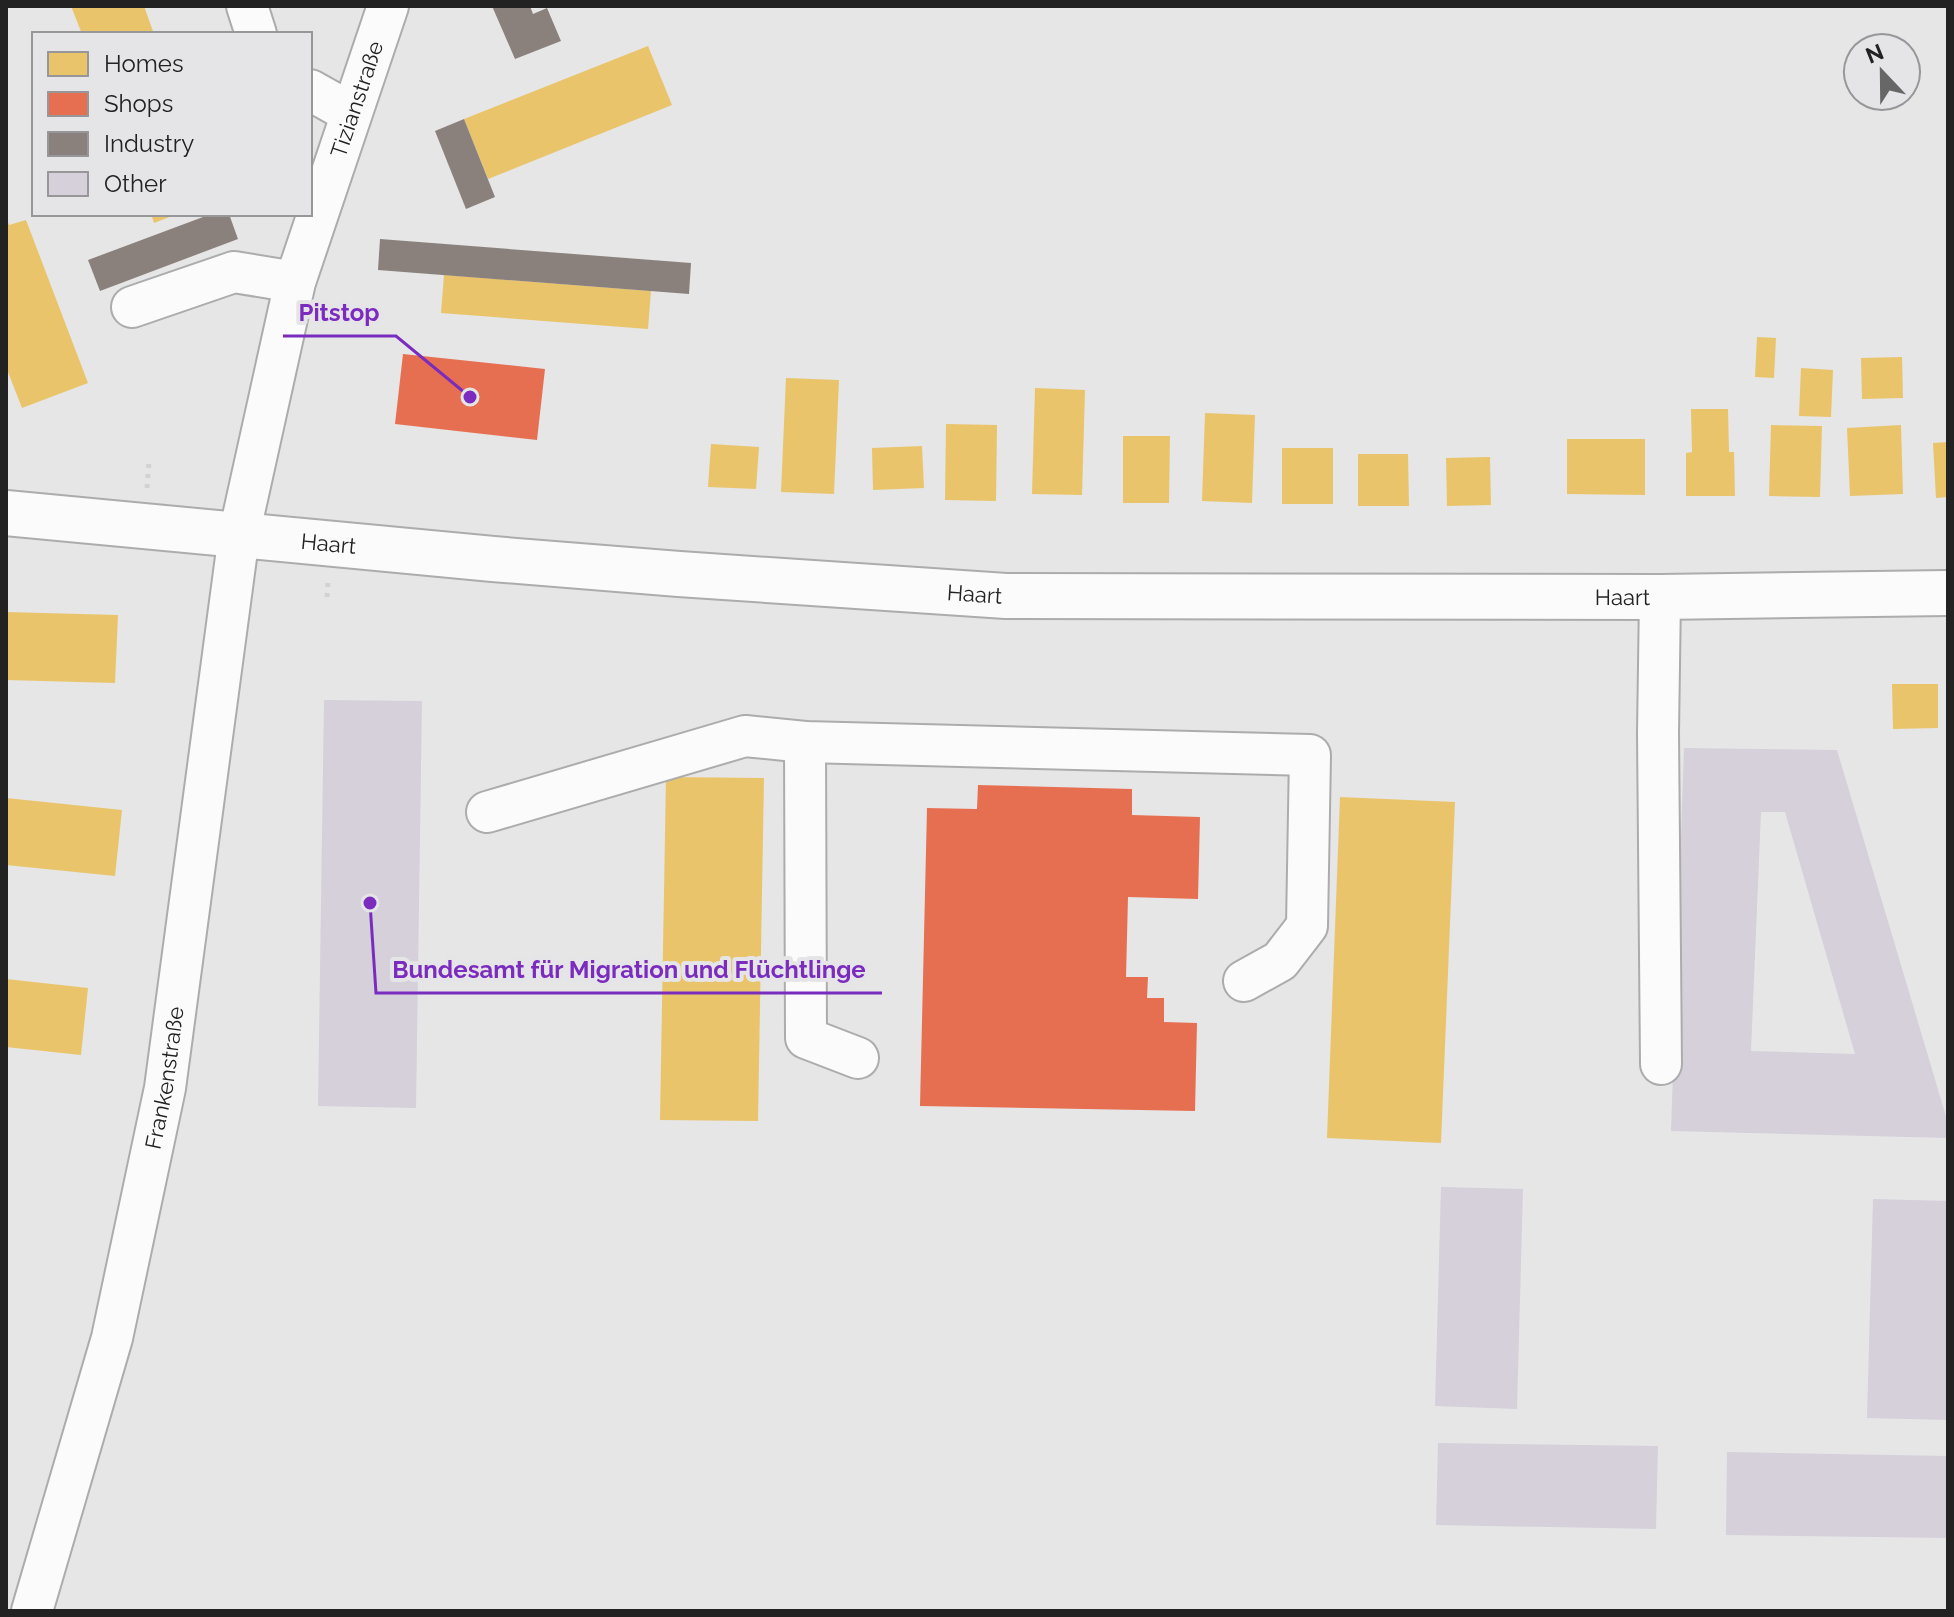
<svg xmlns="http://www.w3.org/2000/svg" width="1954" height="1617" font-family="Raleway,sans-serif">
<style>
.homes{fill:#e9c46a}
.shops{fill:#e76f51}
.industry{fill:#8a817c}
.building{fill:#d5d0da;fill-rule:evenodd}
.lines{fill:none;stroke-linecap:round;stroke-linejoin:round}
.minor-casing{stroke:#acacad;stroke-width:44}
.major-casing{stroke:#acacad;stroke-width:48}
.path{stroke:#d2d2d3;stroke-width:5;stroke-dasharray:4 6;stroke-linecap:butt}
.minor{stroke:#fbfbfb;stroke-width:40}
.major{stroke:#fbfbfb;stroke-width:44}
.labels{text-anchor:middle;stroke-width:8;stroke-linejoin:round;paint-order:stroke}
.street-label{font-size:22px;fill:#222223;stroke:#e5e5e8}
.leader{fill:none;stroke:#7b2cbf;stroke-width:3}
.callout-dot{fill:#7b2cbf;stroke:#e5e5e8;stroke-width:3}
.callout-label{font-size:24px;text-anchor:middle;font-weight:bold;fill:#7b2cbf;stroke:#e5e5e8;stroke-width:8;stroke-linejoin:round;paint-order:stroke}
</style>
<rect width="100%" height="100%" fill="#e6e6e7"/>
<g class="homes">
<polygon points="71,6 144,6 154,34 82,34"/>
<polygon points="648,46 672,105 488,179 464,119"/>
<polygon points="151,214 177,214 154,223"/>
<polygon points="6,217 9,225 26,220 88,383 22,408 6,367"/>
<polygon points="444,275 651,291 648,329 441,313"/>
<polygon points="1757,337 1776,338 1774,378 1755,377"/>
<polygon points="1902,357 1903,398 1862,399 1861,358"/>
<polygon points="1801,368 1833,370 1831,417 1799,416"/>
<polygon points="786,378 839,380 834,494 781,492"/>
<polygon points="1035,388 1085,390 1082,495 1032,494"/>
<polygon points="1691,409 1728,409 1729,452 1734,452 1735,496 1686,496 1686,453 1692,452"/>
<polygon points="1205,413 1255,415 1252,503 1202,501"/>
<polygon points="946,424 997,425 996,501 945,500"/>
<polygon points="1771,425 1822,426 1820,497 1769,496"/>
<polygon points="1901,425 1903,494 1850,496 1847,428"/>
<polygon points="1123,436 1170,436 1169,503 1123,503"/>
<polygon points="1567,439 1645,439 1645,495 1567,494"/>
<polygon points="1948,442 1948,497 1936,498 1933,443"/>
<polygon points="711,444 759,447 756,489 708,487"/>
<polygon points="922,446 924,488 873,490 872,448"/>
<rect x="1282" y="448" width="51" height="56"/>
<polygon points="1358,454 1408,454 1409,506 1358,506"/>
<polygon points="1490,457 1491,505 1447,506 1446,458"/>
<polygon points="6,612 118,615 115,683 6,680"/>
<polygon points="1892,684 1938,684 1938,728 1893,729"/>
<polygon points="666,777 764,778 758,1121 660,1120"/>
<polygon points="1340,797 1455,802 1441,1143 1327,1138"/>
<polygon points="6,798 122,810 115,876 6,865"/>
<polygon points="6,979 88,988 81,1055 6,1047"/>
</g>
<g class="shops">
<polygon points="403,354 545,369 537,440 395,424"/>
<polygon points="978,785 1132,789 1132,815 1200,817 1198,899 1128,897 1126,977 1148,977 1147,998 1164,998 1164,1022 1197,1023 1195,1111 920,1106 927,808 977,809"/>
</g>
<g class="industry">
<polygon points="492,6 530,6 533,14 547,8 561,41 515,59"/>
<polygon points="464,119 495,197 466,209 435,131"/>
<polygon points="211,214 229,214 238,239 100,291 88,260"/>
<polygon points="380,239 691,263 689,294 378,270"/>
</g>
<g class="building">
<polygon points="324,700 422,701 416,1108 318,1106"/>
<path d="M1684,748L1837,750L1948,1123V1138L1671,1131ZM1761,812H1785L1855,1054L1751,1051Z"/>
<polygon points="1441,1187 1523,1189 1517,1409 1435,1406"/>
<polygon points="1873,1199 1948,1201 1948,1420 1867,1418"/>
<polygon points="1438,1443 1658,1446 1656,1529 1436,1525"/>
<polygon points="1727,1452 1947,1456 1946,1538 1726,1535"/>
</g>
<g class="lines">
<g class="minor-casing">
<g id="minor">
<polyline points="247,6 256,34"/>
<polyline points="310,90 351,113"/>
<polyline points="132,307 234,272 295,282"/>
<polyline points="1660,597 1658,733 1661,1064"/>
<polyline points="805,742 806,1038 858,1058"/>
<polyline points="487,812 745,736 805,742 1310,755 1307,926 1280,961 1244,981"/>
<path id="s1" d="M32,1611L112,1338L165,1088L239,535L295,282L388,6"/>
</g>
</g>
<g class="major-casing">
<g id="major">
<path id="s2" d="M6,513L493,559L679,574L1006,596L1660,597L1948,593"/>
</g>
</g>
<g class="path">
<polyline points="147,488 149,462"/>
<polyline points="327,597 328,582"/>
</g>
<use href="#minor" class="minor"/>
<use href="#major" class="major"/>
</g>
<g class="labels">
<g class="street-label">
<text dy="8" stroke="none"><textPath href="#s1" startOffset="1550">Tizianstraße</textPath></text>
<text dy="8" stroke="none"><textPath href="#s2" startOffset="324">Haart</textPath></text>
<text dy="8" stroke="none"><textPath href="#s2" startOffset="972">Haart</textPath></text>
<text dy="8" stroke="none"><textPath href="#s2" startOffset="1620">Haart</textPath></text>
<text dy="8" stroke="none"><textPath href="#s1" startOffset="550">Frankenstraße</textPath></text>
</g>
</g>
<path class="leader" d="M470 397L396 336H283M370 903L376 993H882"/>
<g class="callout-dot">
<circle cx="470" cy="397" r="8"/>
<circle cx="370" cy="903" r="8"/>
</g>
<g class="callout-label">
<text x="339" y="321">Pitstop</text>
<text x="629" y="978">Bundesamt für Migration und Flüchtlinge</text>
</g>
<rect width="1954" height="1617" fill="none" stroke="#222223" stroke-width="16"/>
<rect x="32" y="32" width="280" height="184" fill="#e5e5e8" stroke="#979799" stroke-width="2"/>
<rect x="48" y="52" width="40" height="24" fill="#e9c46a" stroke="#979799" stroke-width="2"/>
<text x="104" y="72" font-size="24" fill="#222223">Homes</text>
<rect x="48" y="92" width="40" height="24" fill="#e76f51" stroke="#979799" stroke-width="2"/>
<text x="104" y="112" font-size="24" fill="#222223">Shops</text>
<rect x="48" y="132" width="40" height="24" fill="#8a817c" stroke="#979799" stroke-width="2"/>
<text x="104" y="152" font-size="24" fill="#222223">Industry</text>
<rect x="48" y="172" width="40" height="24" fill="#d5d0da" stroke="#979799" stroke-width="2"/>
<text x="104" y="192" font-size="24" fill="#222223">Other</text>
<g transform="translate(1882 72) rotate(338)"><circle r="38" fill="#e5e5e8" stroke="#979799" stroke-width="2"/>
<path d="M0-6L14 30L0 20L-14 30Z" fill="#676768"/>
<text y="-12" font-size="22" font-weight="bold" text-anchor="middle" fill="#222223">N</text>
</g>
</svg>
